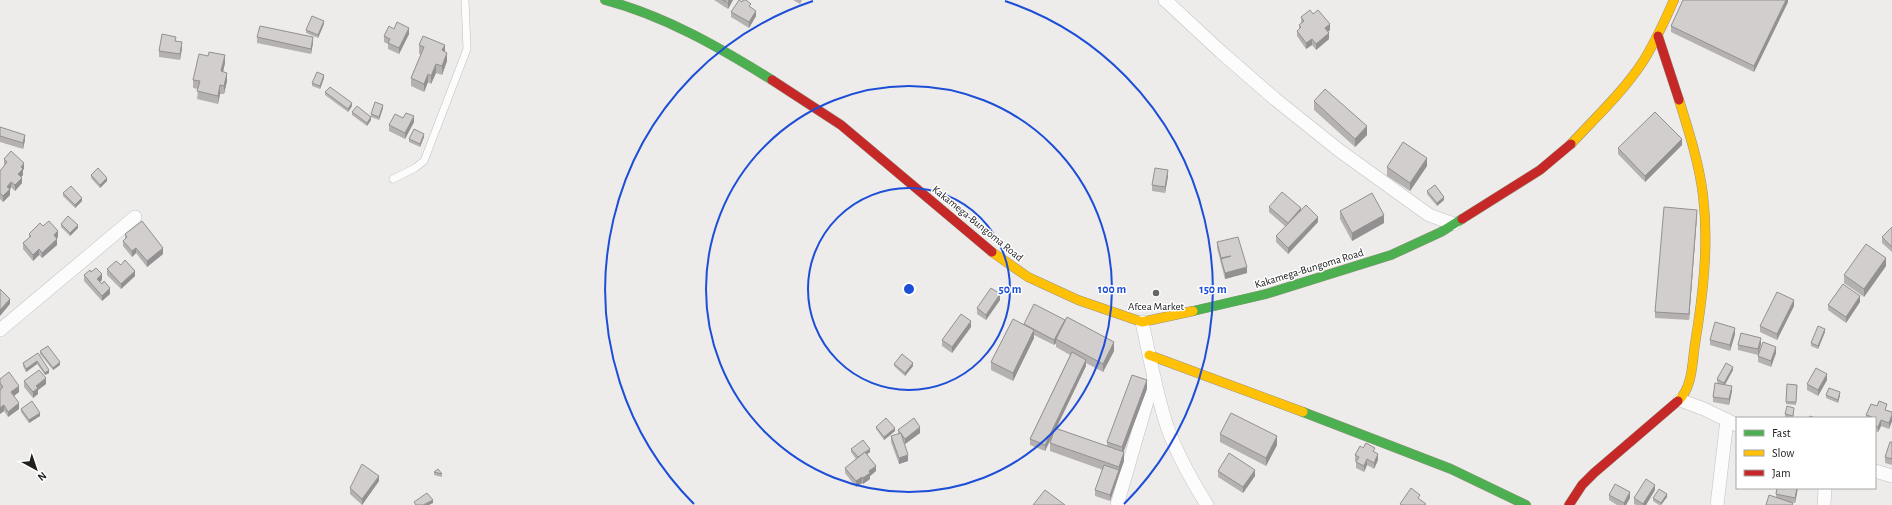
<svg xmlns="http://www.w3.org/2000/svg" width="1892" height="505" font-family="'Alegreya Sans',sans-serif">
<style>
.lines{fill:none;stroke-linecap:round;stroke-linejoin:round}
.lane-casing{stroke:#c1c1c0;stroke-width:8}
.street-casing{stroke:#c1c1c0;stroke-width:14}
.fast-casing{stroke:#989483;stroke-width:10}
.slow-casing{stroke:#989483;stroke-width:10}
.jam-casing{stroke:#989483;stroke-width:10}
.lane{stroke:#fcfcfc;stroke-width:7}
.street{stroke:#fcfcfc;stroke-width:13}
.fast{stroke:#4caf50;stroke-width:9}
.slow{stroke:#ffc107;stroke-width:9}
.jam{stroke:#c62828;stroke-width:9}
.wall{fill:#b4b1b0}
.shaded-wall{fill:#929090}
.building{fill:#d1cecd;stroke:#929090}
.ring{fill:none;stroke:#1d4ed8;stroke-width:2}
.poi-dot{fill:#686767;stroke:#fff;stroke-width:1.5}
.labels{text-anchor:middle;stroke-width:3;stroke-linejoin:round;paint-order:stroke}
.street-label{font-size:11px;fill:#202020;stroke:#fff}
.poi-label{font-size:11px;fill:#202020;stroke:#fff}
.centre{fill:#1d4ed8;stroke:#fff;stroke-width:2}
.ring-label{font-size:12px;text-anchor:middle;font-weight:bold;fill:#1d4ed8;stroke:#fff;stroke-width:3;stroke-linejoin:round;paint-order:stroke}
</style>
<rect width="100%" height="100%" fill="#eeecea"/>
<g class="lines">
<g class="lane-casing">
<polyline id="lane" points="393,179 415,168 424,161 467,49 465,0"/>
</g>
<g class="street-casing">
<g id="street">
<polyline points="1165,0 1221,52 1275,99 1340,151 1429,215 1454,224"/>
<path d="M1142,322C1150,357 1156,395 1168,429C1178,456 1192,481 1207,505"/>
<polyline points="0,330 135,217"/>
<polyline points="1680,400 1704,409 1737,425"/>
<polyline points="1875,471 1892,476"/>
<polyline points="1117,505 1154,377"/>
<polyline points="1717,505 1727,420"/>
<polyline points="1824,505 1825,488"/>
</g>
</g>
<g class="fast-casing">
<g id="fast">
<path d="M605,0C665,16 719,47 772,80"/>
<polyline points="1193,311 1266,294 1391,255 1441,232 1462,219"/>
<polyline points="1303,412 1451,469 1526,505"/>
</g>
</g>
<g class="slow-casing">
<g id="slow">
<path d="M1571,144C1595,118 1622,93 1642,63C1655,43 1664,22 1674,0"/>
<polyline points="992,252 1028,277 1078,300 1142,322 1193,311"/>
<polyline points="1149,355 1303,412"/>
<path d="M1678,401C1693,387 1692,363 1695,344C1703,295 1709,245 1703,195C1699,163 1689,132 1679,100"/>
</g>
</g>
<g class="jam-casing">
<g id="jam">
<polyline points="1658,36 1679,100"/>
<polyline points="772,80 841,125 992,252"/>
<polyline points="1462,219 1540,170 1571,144"/>
<polyline points="1569,505 1582,485 1594,473 1678,401"/>
</g>
</g>
<use href="#lane" class="lane"/>
<use href="#street" class="street"/>
<use href="#fast" class="fast"/>
<use href="#slow" class="slow"/>
<use href="#jam" class="jam"/>
</g>
<g class="wall">
<polygon points="714,0 733,0 728,9"/>
<polygon points="793,0 802,0 800,4"/>
<polygon points="1788,0 1788,2 1754,72 1671,32 1671,26"/>
<polygon points="751,7 756,16 749,28 731,17 731,12"/>
<polygon points="1313,14 1330,30 1328,32 1329,39 1316,50 1312,45 1306,49 1297,36 1297,31 1299,29 1299,25 1301,23 1301,17"/>
<polygon points="324,24 318,38 306,33 306,30"/>
<polygon points="394,29 409,34 399,54 388,49 388,44 384,42 384,36"/>
<polygon points="257,37 313,43 311,54 257,43"/>
<polygon points="176,41 182,48 180,60 159,57 159,51"/>
<polygon points="419,45 445,52 447,61 442,75 436,73 431,84 428,82 424,92 411,86 411,78 421,54 419,54"/>
<polygon points="225,63 223,72 227,81 224,94 220,94 218,104 197,99 198,89 193,88 193,80"/>
<polygon points="324,78 320,89 312,86 312,83"/>
<polygon points="325,92 352,106 348,112 325,95"/>
<polygon points="1314,101 1367,135 1355,147 1314,110"/>
<polygon points="383,108 379,120 371,117 371,120 367,126 352,115 352,112 371,116 371,114"/>
<polygon points="403,118 414,122 405,139 389,131 389,125"/>
<polygon points="0,127 25,140 23,149 0,142"/>
<polygon points="424,137 420,147 409,142 409,139"/>
<polygon points="1682,145 1645,182 1618,154 1618,148"/>
<polygon points="4,159 24,169 23,170 23,175 21,177 22,183 15,191 11,187 10,190 10,195 3,202 0,199 0,171 5,166 4,165"/>
<polygon points="1427,166 1410,191 1387,176 1387,167"/>
<polygon points="91,175 107,181 100,188 91,178"/>
<polygon points="1168,176 1165,193 1152,191 1152,185"/>
<polygon points="1427,191 1444,200 1437,206 1427,194"/>
<polygon points="63,193 82,201 75,208 63,196"/>
<polygon points="1269,207 1301,211 1318,222 1288,254 1276,242 1276,236 1286,227 1269,212"/>
<polygon points="1340,211 1384,223 1352,241 1340,219"/>
<polygon points="1697,215 1689,320 1655,318 1655,312"/>
<polygon points="61,224 78,228 70,236 61,227"/>
<polygon points="43,226 58,237 56,239 57,245 42,258 39,255 33,261 23,249 23,243 29,238 29,234"/>
<polygon points="1892,227 1892,252 1882,243 1882,237"/>
<polygon points="125,234 163,254 147,267 136,253 132,257 123,246 123,241 125,239"/>
<polygon points="1217,242 1247,273 1225,279 1217,248"/>
<polygon points="1886,266 1864,297 1844,283 1844,275"/>
<polygon points="107,269 135,276 121,289 107,275"/>
<polygon points="84,275 102,280 100,282 110,294 102,301 84,281"/>
<polygon points="1000,300 986,320 977,314 977,308"/>
<polygon points="1860,302 1846,323 1828,310 1828,305"/>
<polygon points="1794,306 1777,340 1760,332 1760,326"/>
<polygon points="1065,322 1114,351 1103,372 1086,363 1086,366 1056,429 1107,447 1107,442 1147,389 1123,452 1124,461 1110,501 1095,496 1095,490 1103,470 1050,451 1050,443 1052,436 1045,451 1030,445 1030,439 1070,355 1056,347 1056,343 1054,345 1034,335 1034,338 1013,381 991,370 991,362 1024,324"/>
<polygon points="971,327 952,353 942,346 942,340"/>
<polygon points="1825,332 1818,349 1811,346 1811,343"/>
<polygon points="1735,334 1730,351 1710,345 1710,340"/>
<polygon points="1761,344 1758,355 1738,350 1738,345"/>
<polygon points="40,351 60,365 53,370 40,354"/>
<polygon points="38,353 49,373 45,375 37,364 26,372 23,366 23,363"/>
<polygon points="1776,353 1771,367 1758,362 1758,356"/>
<polygon points="894,364 913,366 905,376 894,366"/>
<polygon points="1733,370 1725,385 1732,391 1729,405 1713,402 1713,397 1719,384 1717,382 1717,379"/>
<polygon points="0,379 19,392 14,396 19,409 8,417 4,411 0,414"/>
<polygon points="1827,380 1818,396 1807,390 1807,384"/>
<polygon points="24,381 46,384 38,390 38,394 33,398 24,387"/>
<polygon points="1787,384 1797,385 1796,405 1786,404"/>
<polygon points="1826,395 1840,395 1838,403 1826,398"/>
<polygon points="21,409 40,416 29,423 21,412"/>
<polygon points="1887,410 1892,412 1892,421 1889,429 1881,426 1878,432 1875,431 1875,418 1866,418 1866,415"/>
<polygon points="1794,411 1793,418 1785,417 1785,414"/>
<polygon points="876,427 895,431 884,440 876,429"/>
<polygon points="898,430 920,433 905,444 904,443 908,461 899,464 891,442 891,436 898,434"/>
<polygon points="1220,434 1277,445 1266,466 1220,442"/>
<polygon points="1892,442 1892,465 1885,463 1885,457"/>
<polygon points="851,449 870,452 867,454 876,471 870,476 870,479 863,484 862,483 856,487 845,473 845,468 856,459 851,452"/>
<polygon points="1375,452 1378,460 1374,469 1367,465 1364,472 1356,468 1356,462 1355,461 1355,455"/>
<polygon points="1218,471 1255,476 1243,493 1218,477"/>
<polygon points="434,472 442,474 442,477 434,475"/>
<polygon points="379,481 362,505 350,494 350,488"/>
<polygon points="1798,488 1795,503 1791,502 1793,505 1776,498 1776,494"/>
<polygon points="1655,490 1646,505 1636,505 1634,504 1634,498"/>
<polygon points="1609,495 1630,498 1626,505 1617,505 1609,500"/>
<polygon points="1667,497 1661,505 1659,505 1653,501 1653,498"/>
</g>
<g class="shaded-wall">
<polygon points="729,0 733,0 728,9 728,3"/>
<polygon points="1786,0 1788,0 1788,2 1754,72 1754,66"/>
<polygon points="756,11 756,16 749,28 749,22"/>
<polygon points="324,21 324,24 318,38 318,35"/>
<polygon points="1330,24 1330,30 1325,34 1325,28"/>
<polygon points="409,28 409,34 399,54 399,48"/>
<polygon points="1329,33 1329,39 1316,50 1316,44"/>
<polygon points="313,37 313,43 311,54 311,49"/>
<polygon points="1312,39 1312,45 1306,49 1306,43"/>
<polygon points="182,42 182,48 180,60 180,54"/>
<polygon points="445,45 445,53 442,50"/>
<polygon points="447,53 447,61 442,75 442,66"/>
<polygon points="225,55 225,63 221,80 221,71"/>
<polygon points="436,64 436,73 431,84 431,76"/>
<polygon points="227,73 227,81 224,94 224,86"/>
<polygon points="428,74 428,82 424,92 424,84"/>
<polygon points="324,75 324,78 320,89 320,86"/>
<polygon points="220,85 220,94 218,104 218,96"/>
<polygon points="352,103 352,106 348,112 348,109"/>
<polygon points="383,105 383,108 379,120 379,117"/>
<polygon points="414,116 414,122 405,139 405,133"/>
<polygon points="371,117 371,120 367,126 367,123"/>
<polygon points="1367,126 1367,135 1355,147 1355,139"/>
<polygon points="424,134 424,137 420,147 420,144"/>
<polygon points="25,135 25,140 23,149 23,143"/>
<polygon points="1682,139 1682,145 1645,182 1645,176"/>
<polygon points="1427,158 1427,166 1410,191 1410,183"/>
<polygon points="24,163 24,169 23,170 23,175 18,180 18,174 21,167"/>
<polygon points="1168,170 1168,176 1165,193 1165,187"/>
<polygon points="22,178 22,183 15,191 15,185"/>
<polygon points="107,178 107,181 100,188 100,185"/>
<polygon points="11,182 11,187 10,190 10,195 3,202 3,196 7,187"/>
<polygon points="1444,197 1444,200 1437,206 1437,203"/>
<polygon points="82,198 82,201 75,208 75,205"/>
<polygon points="1301,208 1301,213 1288,228 1288,223"/>
<polygon points="1697,210 1697,215 1689,320 1689,314"/>
<polygon points="1384,215 1384,223 1352,241 1352,233"/>
<polygon points="1318,217 1318,222 1288,254 1288,248"/>
<polygon points="78,225 78,228 70,236 70,233"/>
<polygon points="58,231 58,237 54,241 54,235"/>
<polygon points="57,239 57,245 42,258 42,253"/>
<polygon points="136,248 136,253 132,257 132,251"/>
<polygon points="163,248 163,254 147,267 147,261"/>
<polygon points="39,249 39,255 33,261 33,255"/>
<polygon points="1886,258 1886,266 1864,297 1864,289"/>
<polygon points="1247,267 1247,273 1225,279 1225,273"/>
<polygon points="135,271 135,276 121,289 121,284"/>
<polygon points="102,274 102,280 97,284 97,279"/>
<polygon points="110,288 110,294 102,301 102,296"/>
<polygon points="1000,294 1000,300 986,320 986,315"/>
<polygon points="1860,296 1860,302 1846,323 1846,317"/>
<polygon points="10,299 10,304 0,316 0,310"/>
<polygon points="1794,300 1794,306 1777,340 1777,334"/>
<polygon points="1065,320 1065,326 1056,339 1056,343 1054,345 1054,340"/>
<polygon points="971,321 971,327 952,353 952,347"/>
<polygon points="1735,328 1735,334 1730,351 1730,345"/>
<polygon points="1825,329 1825,332 1818,349 1818,346"/>
<polygon points="1034,330 1034,338 1013,381 1013,373"/>
<polygon points="1761,338 1761,344 1758,355 1758,349"/>
<polygon points="1114,342 1114,351 1103,372 1103,364"/>
<polygon points="1776,347 1776,353 1771,367 1771,361"/>
<polygon points="1086,360 1086,366 1045,451 1045,445"/>
<polygon points="37,361 37,364 26,372 26,369"/>
<polygon points="60,362 60,365 53,370 53,368"/>
<polygon points="913,363 913,366 905,376 905,373"/>
<polygon points="1733,367 1733,370 1724,386 1724,383"/>
<polygon points="49,370 49,373 45,375 45,373"/>
<polygon points="1827,374 1827,380 1818,396 1818,390"/>
<polygon points="46,378 46,384 38,390 38,394 33,398 33,392 36,386"/>
<polygon points="1147,380 1147,389 1122,456 1122,447"/>
<polygon points="19,386 19,392 11,398 11,392"/>
<polygon points="1732,386 1732,391 1729,405 1729,399"/>
<polygon points="1840,392 1840,395 1838,403 1838,400"/>
<polygon points="19,403 19,409 8,417 8,412"/>
<polygon points="4,405 4,411 0,414 0,408"/>
<polygon points="40,413 40,416 29,423 29,420"/>
<polygon points="1892,415 1892,421 1889,429 1889,423"/>
<polygon points="1881,420 1881,426 1878,432 1878,427"/>
<polygon points="920,427 920,433 905,444 905,439"/>
<polygon points="895,428 895,431 884,440 884,437"/>
<polygon points="1277,436 1277,445 1266,466 1266,458"/>
<polygon points="870,449 870,452 858,461 858,458"/>
<polygon points="1124,452 1124,461 1119,475 1119,467"/>
<polygon points="1378,454 1378,460 1374,469 1374,463"/>
<polygon points="908,455 908,461 899,464 899,458"/>
<polygon points="1367,459 1367,465 1364,472 1364,466"/>
<polygon points="876,466 876,471 870,476 870,479 863,484 863,478 869,471"/>
<polygon points="1119,470 1119,475 1110,501 1110,495"/>
<polygon points="1255,470 1255,476 1243,493 1243,487"/>
<polygon points="379,476 379,481 362,505 362,499"/>
<polygon points="862,477 862,483 856,487 856,481"/>
<polygon points="1655,485 1655,490 1646,505 1643,505 1643,504"/>
<polygon points="1797,488 1798,488 1795,503 1795,498"/>
<polygon points="1630,492 1630,498 1626,505 1624,505 1624,503"/>
<polygon points="1667,494 1667,497 1661,505 1661,503"/>
<polygon points="433,500 433,503 429,505 423,505"/>
</g>
<g class="building">
<polygon points="723,0 729,0 728,3"/>
<polygon points="739,0 742,2 743,0 746,0 751,4 749,6 756,11 749,22 731,12"/>
<polygon points="1683,0 1786,0 1754,66 1671,26"/>
<polygon points="1310,10 1313,14 1318,10 1330,24 1325,28 1329,33 1316,44 1312,39 1306,43 1297,31 1301,27 1299,25 1304,21 1301,17"/>
<polygon points="312,16 324,21 318,35 306,30"/>
<polygon points="397,22 409,28 399,48 388,43 390,39 384,36 389,26 394,29"/>
<polygon points="260,26 313,37 311,49 257,37"/>
<polygon points="162,34 176,37 175,41 182,42 180,54 159,51"/>
<polygon points="423,36 445,45 442,50 447,53 442,66 436,64 431,76 428,74 424,84 411,78 424,47 419,45"/>
<polygon points="209,52 225,55 221,71 227,73 224,86 220,85 218,96 197,91 200,81 193,80 199,54 208,56"/>
<polygon points="317,72 324,75 320,86 312,83"/>
<polygon points="330,87 352,103 348,109 325,92"/>
<polygon points="1325,89 1367,126 1355,139 1314,101"/>
<polygon points="375,102 383,105 379,117 371,114"/>
<polygon points="357,106 371,117 367,123 352,112"/>
<polygon points="1655,112 1682,139 1645,176 1618,148"/>
<polygon points="406,113 414,116 405,133 389,125 395,114 403,118"/>
<polygon points="0,127 25,135 23,143 0,136"/>
<polygon points="414,129 424,134 420,144 409,139"/>
<polygon points="1403,142 1427,158 1410,183 1387,167"/>
<polygon points="11,151 24,163 21,167 23,169 18,174 22,178 15,185 11,182 7,187 10,189 3,196 0,193 0,171 7,162 4,159"/>
<polygon points="98,168 107,178 100,185 91,175"/>
<polygon points="1155,168 1168,170 1165,187 1152,185"/>
<polygon points="1435,185 1444,197 1437,203 1427,191"/>
<polygon points="71,186 82,198 75,205 63,193"/>
<polygon points="1282,192 1301,208 1288,223 1269,207"/>
<polygon points="1372,193 1384,215 1352,233 1340,211"/>
<polygon points="1306,205 1318,217 1288,248 1276,236"/>
<polygon points="1664,207 1697,210 1689,314 1655,312"/>
<polygon points="68,216 78,225 70,233 61,224"/>
<polygon points="49,221 58,231 54,235 57,239 42,253 39,249 33,255 23,243 31,236 29,234 40,223 43,226"/>
<polygon points="142,221 163,248 147,261 136,248 132,251 123,241 127,237 125,234"/>
<polygon points="1892,227 1892,247 1882,237"/>
<polygon points="1238,237 1247,267 1225,273 1221,259 1231,256 1221,258 1217,242"/>
<polygon points="1866,244 1886,258 1864,289 1844,275"/>
<polygon points="125,260 135,271 121,284 107,269 116,261 121,265"/>
<polygon points="96,268 102,274 97,279 102,284 104,281 110,288 102,296 84,275 90,270 91,272"/>
<polygon points="1843,284 1860,296 1846,317 1828,305"/>
<polygon points="991,288 1000,294 986,315 977,308"/>
<polygon points="0,289 10,299 0,310"/>
<polygon points="1777,292 1794,300 1777,334 1760,326"/>
<polygon points="1034,304 1065,320 1054,340 1024,324"/>
<polygon points="961,314 971,321 952,347 942,340"/>
<polygon points="1067,317 1114,342 1103,364 1056,339"/>
<polygon points="1013,319 1034,330 1013,373 991,362"/>
<polygon points="1715,322 1735,328 1730,345 1710,340"/>
<polygon points="1818,326 1825,329 1818,346 1811,343"/>
<polygon points="1741,333 1761,338 1758,349 1738,345"/>
<polygon points="1763,342 1776,347 1771,361 1758,356"/>
<polygon points="48,346 60,362 53,368 40,351"/>
<polygon points="1072,352 1086,360 1045,445 1030,439"/>
<polygon points="38,353 49,370 45,373 37,361 26,369 23,363"/>
<polygon points="902,354 913,363 905,373 894,364"/>
<polygon points="1726,363 1733,367 1724,383 1717,379"/>
<polygon points="1816,368 1827,374 1818,390 1807,384"/>
<polygon points="39,370 46,378 36,386 38,388 33,392 24,381"/>
<polygon points="9,372 19,386 11,392 19,403 8,412 4,405 0,408 0,390 3,387 0,383 0,379"/>
<polygon points="1132,375 1147,380 1122,447 1107,442"/>
<polygon points="1715,383 1732,386 1729,399 1713,397"/>
<polygon points="1787,384 1797,385 1796,402 1786,402"/>
<polygon points="1829,388 1840,392 1838,400 1826,395"/>
<polygon points="32,401 40,413 29,420 21,409"/>
<polygon points="1879,401 1887,404 1885,410 1892,412 1892,415 1889,423 1881,420 1878,427 1875,426 1875,418 1872,418 1872,417 1866,415 1871,404 1877,406"/>
<polygon points="1787,406 1794,408 1793,416 1785,414"/>
<polygon points="1231,413 1277,436 1266,458 1220,434"/>
<polygon points="1810,416 1815,418 1809,418"/>
<polygon points="886,418 895,428 884,437 876,427"/>
<polygon points="914,418 920,427 905,439 898,430"/>
<polygon points="1055,428 1124,452 1119,467 1050,443"/>
<polygon points="901,433 908,455 899,458 891,436"/>
<polygon points="863,440 870,449 858,457 851,449"/>
<polygon points="1890,442 1892,442 1892,459 1885,457"/>
<polygon points="1366,443 1375,448 1373,451 1378,454 1374,463 1367,459 1364,466 1356,462 1359,457 1355,455 1360,446 1363,448"/>
<polygon points="865,452 876,466 869,471 870,473 863,478 862,477 856,481 845,468"/>
<polygon points="1229,453 1255,470 1243,487 1218,471"/>
<polygon points="362,464 379,476 362,499 350,488"/>
<polygon points="1104,465 1119,470 1110,495 1095,490"/>
<polygon points="438,469 442,474 434,472"/>
<polygon points="1646,479 1655,485 1643,504 1634,498"/>
<polygon points="1615,484 1630,492 1624,503 1609,495"/>
<polygon points="1411,488 1420,495 1418,498 1426,504 1425,505 1402,505 1400,504"/>
<polygon points="1777,488 1797,488 1795,498 1776,494"/>
<polygon points="1659,489 1667,494 1661,503 1653,498"/>
<polygon points="1045,490 1065,505 1033,505"/>
<polygon points="427,493 433,500 423,505 416,505 414,502"/>
<polygon points="1769,495 1793,503 1792,505 1766,505"/>
</g>
<g class="ring">
<circle cx="909" cy="289" r="101"/>
<circle cx="909" cy="289" r="203"/>
<path d="M694 504A304 304 0 0 1 813 1M1005 1A304 304 0 0 1 1124 504"/>
</g>
<circle class="poi-dot" cx="1156" cy="293" r="4"/>
<g class="labels">
<g class="street-label">
<text transform="translate(978 223) rotate(39)" y="4">Kakamega-Bungoma Road</text>
<text transform="translate(1309 268) rotate(-17)" y="4">Kakamega-Bungoma Road</text>
</g>
<g class="poi-label">
<text x="1156" y="310">Afcea Market</text>
</g>
</g>
<circle cx="909" cy="289" r="6" class="centre"/>
<g class="ring-label">
<text x="1010" y="293">50 m</text>
<text x="1112" y="293">100 m</text>
<text x="1213" y="293">150 m</text>
</g>
<rect x="1736" y="417" width="140" height="72" fill="#ffffff" stroke="#a6a6a6"/>
<rect x="1744" y="430" width="20" height="6" fill="#4caf50" stroke="#a6a6a6"/>
<text x="1772" y="437" font-size="12" fill="#202020">Fast</text>
<rect x="1744" y="450" width="20" height="6" fill="#ffc107" stroke="#a6a6a6"/>
<text x="1772" y="457" font-size="12" fill="#202020">Slow</text>
<rect x="1744" y="470" width="20" height="6" fill="#c62828" stroke="#a6a6a6"/>
<text x="1772" y="477" font-size="12" fill="#202020">Jam</text>
<g transform="translate(36 469) rotate(140)" stroke="#ffffff" stroke-width="3" paint-order="stroke">
<path d="M0-3L7 15L0 10L-7 15Z" fill="#202020"/>
<text y="-6" font-size="11" font-weight="bold" text-anchor="middle" fill="#202020">N</text>
</g>
</svg>
